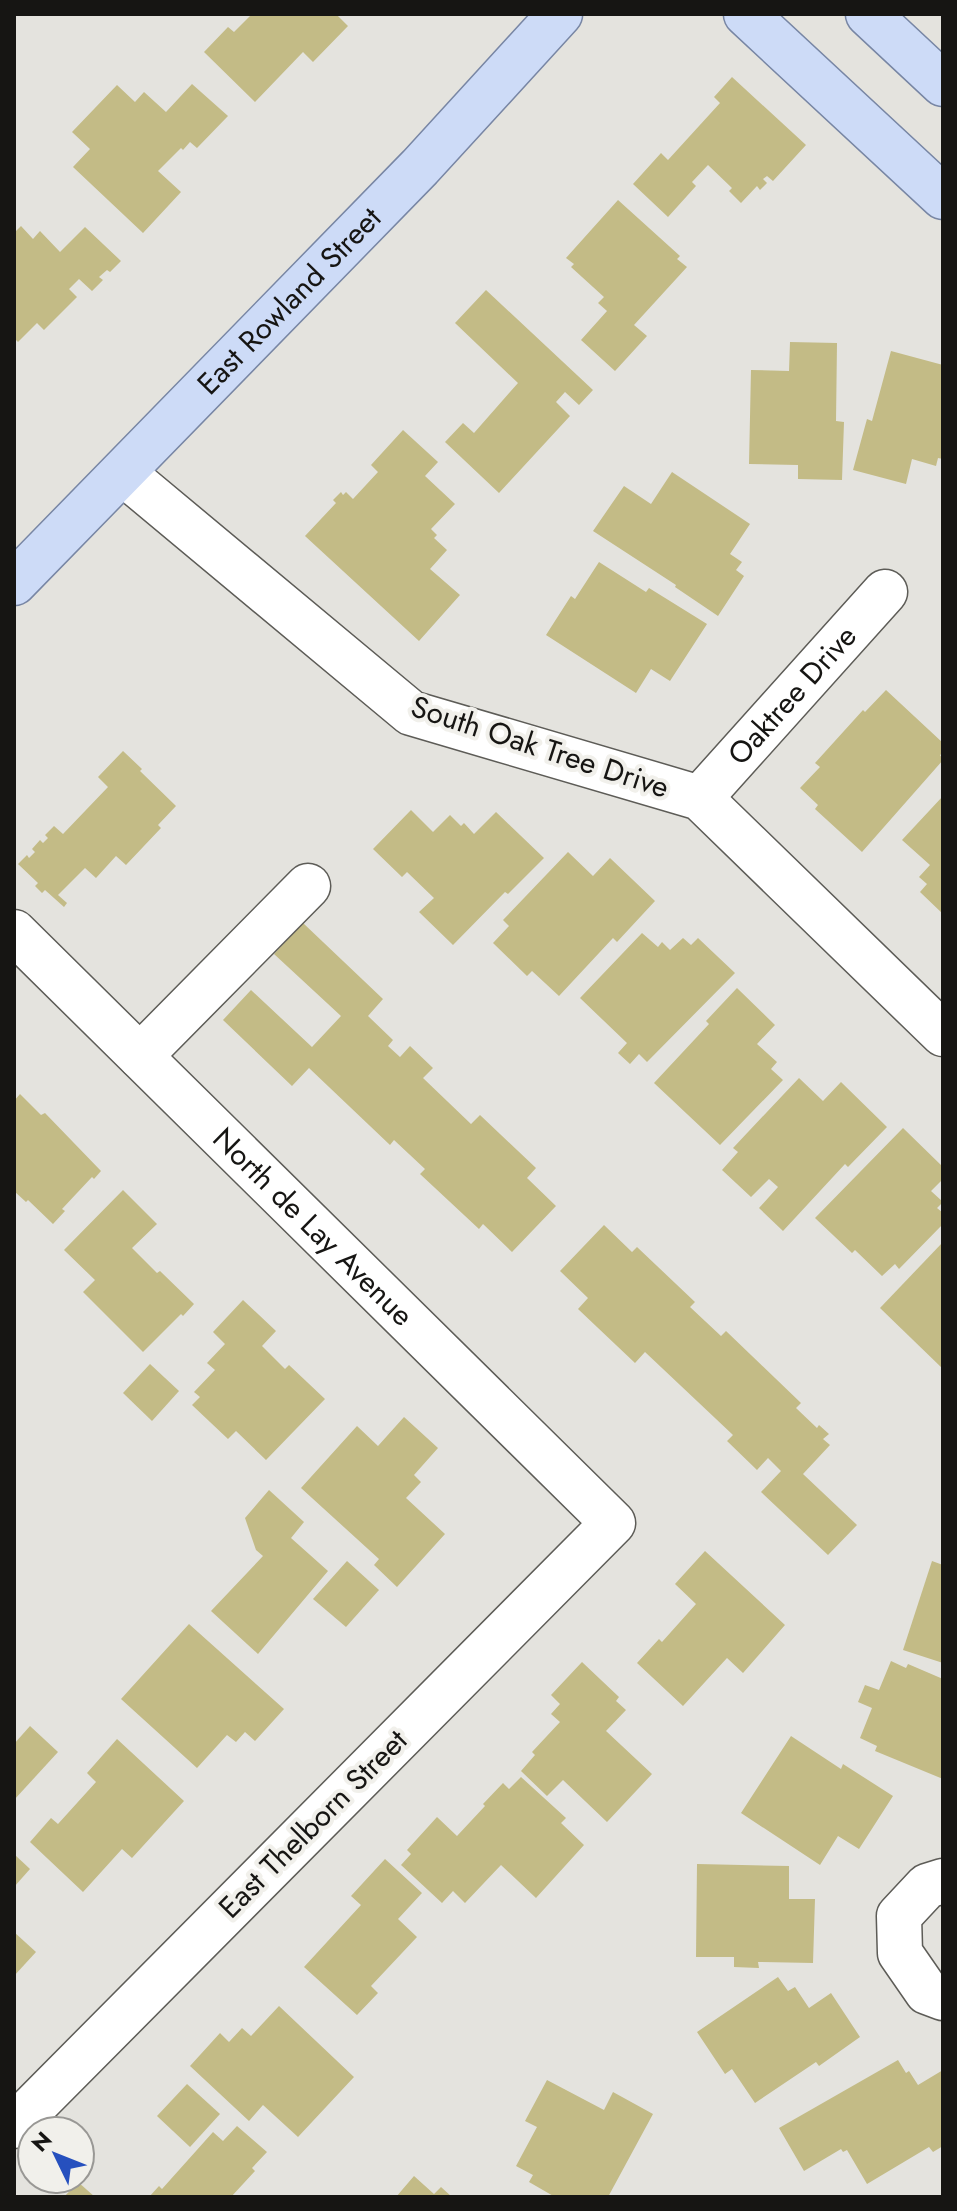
<svg xmlns="http://www.w3.org/2000/svg" width="957" height="2211" font-family="Jost,sans-serif">
<style>
.building{fill:#c3bb86}
.lines{fill:none;stroke-linecap:round;stroke-linejoin:round}
.minor-casing{stroke:#5d5c57;stroke-width:47}
.major-casing{stroke:#7886a4;stroke-width:47}
.minor{stroke:#fff;stroke-width:44}
.major{stroke:#cddbf7;stroke-width:44}
.labels{text-anchor:middle;stroke-width:8;stroke-linejoin:round;paint-order:stroke}
.street-label{font-size:30px;fill:#161513;stroke:#f1f0eb}
</style>
<rect width="100%" height="100%" fill="#e4e3de"/>
<g class="building">
<polygon points="248,14 336,14 348,26 313,62 303,52 255,102 204,52 228,27 234,32 250,16"/>
<polygon points="732,77 806,145 773,181 767,176 763,179 767,183 760,190 757,186 741,203 729,191 732,188 708,165 692,182 696,186 668,217 633,184 661,153 668,160 720,103 714,97"/>
<polygon points="192,84 228,116 197,148 190,142 183,150 181,148 158,171 181,192 143,233 73,167 90,149 72,132 117,85 135,102 144,92 166,112"/>
<polygon points="618,200 680,256 677,259 687,267 634,325 647,336 615,371 581,340 607,311 598,303 604,297 571,267 574,264 566,258"/>
<polygon points="21,226 33,239 40,231 60,252 85,227 121,261 110,272 107,270 99,277 103,280 92,291 79,279 69,289 77,297 44,330 37,323 18,342 14,338 14,233"/>
<polygon points="486,290 593,390 579,405 565,392 556,402 570,416 499,493 445,442 463,423 474,433 518,383 455,323"/>
<polygon points="790,342 837,343 836,421 844,422 842,480 798,479 798,465 749,464 751,370 789,371"/>
<polygon points="891,351 943,365 943,459 938,458 936,466 912,459 906,484 853,470 867,419 872,421"/>
<polygon points="403,430 438,462 425,476 455,504 431,529 437,535 434,538 447,550 430,569 460,595 419,641 305,536 336,503 333,500 341,492 343,495 346,492 353,499 378,472 371,465"/>
<polygon points="672,472 750,524 730,554 742,562 736,570 744,576 718,616 675,587 676,585 593,531 624,486 651,504"/>
<polygon points="599,562 646,592 649,588 707,624 670,681 651,669 636,693 546,635 571,596 575,599"/>
<polygon points="886,690 943,743 943,753 940,755 943,760 862,852 815,809 818,805 800,788 820,767 815,763 863,710 865,712"/>
<polygon points="123,751 142,769 140,771 176,806 158,825 161,828 126,865 116,856 96,878 85,868 58,895 67,903 64,907 45,890 42,893 35,886 38,883 18,864 27,855 29,858 35,852 32,849 40,840 43,843 48,838 45,835 54,826 63,834 108,787 98,777"/>
<polygon points="943,796 943,914 920,892 927,884 919,877 930,865 902,840"/>
<polygon points="411,810 433,832 450,815 461,826 464,823 474,834 496,812 544,858 508,894 505,892 453,945 419,912 434,898 407,872 402,877 373,849"/>
<polygon points="568,852 593,876 610,858 655,901 617,942 613,938 559,996 532,971 527,976 493,943 509,926 503,920"/>
<polygon points="303,923 383,999 368,1016 393,1040 388,1046 400,1057 410,1046 433,1068 423,1078 471,1124 480,1115 536,1168 527,1178 556,1206 512,1252 483,1224 479,1229 420,1174 425,1169 394,1140 390,1145 309,1068 292,1086 223,1020 251,990 312,1047 341,1016 274,954"/>
<polygon points="642,933 658,947 662,942 670,950 683,938 691,945 698,938 735,973 647,1062 639,1054 630,1064 618,1053 627,1043 580,998"/>
<polygon points="737,988 775,1025 757,1044 777,1062 771,1069 783,1080 720,1145 654,1083 709,1024 706,1021"/>
<polygon points="799,1078 823,1101 841,1082 887,1127 848,1167 845,1164 783,1231 759,1208 778,1187 769,1179 751,1197 722,1170 738,1152 733,1148"/>
<polygon points="20,1094 41,1115 45,1113 101,1171 94,1179 92,1177 62,1209 65,1211 53,1224 28,1200 26,1202 14,1191 14,1101"/>
<polygon points="903,1128 943,1167 943,1179 931,1191 943,1202 937,1208 943,1213 943,1224 899,1269 895,1264 882,1276 855,1250 852,1253 815,1218"/>
<polygon points="123,1190 157,1224 132,1248 157,1273 160,1271 194,1304 183,1316 181,1314 143,1352 83,1292 95,1280 64,1250"/>
<polygon points="604,1225 632,1252 637,1247 695,1302 690,1307 721,1336 726,1331 801,1403 796,1408 817,1428 819,1425 829,1434 823,1439 830,1445 803,1474 857,1525 828,1555 761,1492 781,1471 768,1458 757,1470 727,1441 733,1435 645,1352 635,1363 578,1309 588,1298 560,1271"/>
<polygon points="943,1242 943,1369 880,1308"/>
<polygon points="243,1300 276,1331 262,1346 285,1369 289,1365 325,1399 266,1460 236,1431 228,1439 192,1405 200,1397 194,1392 215,1370 207,1363 225,1344 213,1332"/>
<polygon points="150,1364 179,1391 152,1421 123,1393"/>
<polygon points="404,1417 438,1448 414,1475 421,1482 406,1498 445,1534 397,1587 374,1565 379,1559 301,1488 357,1426 378,1446"/>
<polygon points="269,1490 304,1522 291,1538 328,1571 258,1654 211,1611 263,1556 256,1550 245,1518"/>
<polygon points="705,1551 785,1625 743,1673 727,1658 683,1706 637,1663 659,1639 662,1642 696,1604 675,1584"/>
<polygon points="347,1561 379,1590 346,1627 313,1599"/>
<polygon points="932,1561 943,1565 943,1663 903,1650"/>
<polygon points="189,1624 284,1709 255,1741 245,1732 236,1742 227,1735 197,1768 121,1699"/>
<polygon points="891,1661 906,1668 908,1664 943,1679 943,1779 875,1751 877,1746 860,1738 872,1708 858,1702 865,1685 879,1690"/>
<polygon points="582,1662 619,1697 616,1701 626,1710 606,1731 652,1774 607,1822 563,1780 547,1796 521,1771 535,1755 532,1752 560,1722 551,1714 560,1704 551,1695"/>
<polygon points="30,1726 58,1752 14,1800 14,1744"/>
<polygon points="791,1736 841,1769 843,1764 893,1796 859,1849 838,1836 820,1865 741,1813"/>
<polygon points="117,1739 184,1801 132,1858 122,1849 83,1892 30,1842 51,1818 58,1824 96,1782 87,1773"/>
<polygon points="521,1777 566,1818 561,1823 584,1845 536,1898 501,1865 465,1903 453,1891 442,1903 401,1865 411,1854 407,1850 437,1817 457,1836 485,1806 483,1804 503,1783 509,1789"/>
<polygon points="14,1854 30,1869 14,1887"/>
<polygon points="385,1859 422,1893 398,1919 417,1937 371,1986 378,1993 357,2015 304,1967 361,1905 351,1896"/>
<polygon points="697,1864 789,1866 789,1899 815,1899 813,1963 758,1962 759,1968 734,1967 734,1957 696,1957"/>
<polygon points="14,1932 36,1952 14,1976"/>
<polygon points="778,1977 788,1991 795,1987 809,2008 831,1993 860,2037 819,2066 816,2062 755,2103 732,2069 725,2074 697,2032"/>
<polygon points="279,2006 354,2077 298,2137 263,2105 249,2121 190,2066 220,2033 229,2042 242,2028 251,2036"/>
<polygon points="898,2060 906,2073 909,2071 918,2085 943,2070 943,2146 933,2152 929,2147 867,2184 847,2150 843,2152 841,2149 804,2171 779,2128"/>
<polygon points="547,2080 604,2110 613,2092 653,2114 608,2197 555,2197 529,2182 533,2175 516,2166 537,2127 525,2121"/>
<polygon points="187,2084 220,2114 190,2147 157,2116"/>
<polygon points="237,2126 267,2152 252,2168 255,2171 231,2197 149,2197 159,2186 162,2189 213,2132 223,2141"/>
<polygon points="414,2176 434,2194 441,2187 452,2197 396,2197"/>
<polygon points="78,2182 95,2197 64,2197"/>
</g>
<g class="lines">
<g class="minor-casing">
<g id="minor">
<polyline points="123,473 411,713 700,798 943,1034"/>
<path id="s1" d="M700,798L885,592"/>
<path id="s2" d="M14,932L613,1523L14,2126"/>
<polyline points="140,1056 308,886"/>
<polyline points="943,1881 927,1886 899,1916 900,1953 927,1992 943,1998"/>
</g>
</g>
<g class="major-casing">
<g id="major">
<polyline points="746,14 943,197"/>
<polyline points="868,14 943,84"/>
<path id="s3" d="M14,583L420,167L560,14"/>
</g>
</g>
<use href="#minor" class="minor"/>
<use href="#major" class="major"/>
</g>
<g class="labels">
<g class="street-label">
<text dy="10" stroke="none"><textPath href="#s3" startOffset="394">East Rowland Street</textPath></text>
<text dy="10" stroke="none"><textPath href="#s1" startOffset="138">Oaktree Drive</textPath></text>
<text transform="translate(540 747) rotate(18)" y="10">South Oak Tree Drive</text>
<text dy="10" stroke="none"><textPath href="#s2" startOffset="420">North de Lay Avenue</textPath></text>
<text transform="translate(313 1824) rotate(-45)" y="10">East Thelborn Street</text>
</g>
</g>
<rect width="957" height="2211" fill="none" stroke="#161513" stroke-width="32"/>
<g transform="translate(56 2155) rotate(313)"><circle r="38" fill="#f1f0eb" stroke="#999895" stroke-width="2"/>
<path d="M0-6L14 30L0 20L-14 30Z" fill="#2650be"/>
<text y="-12" font-size="22" font-weight="bold" text-anchor="middle" fill="#161513">N</text>
</g>
</svg>
